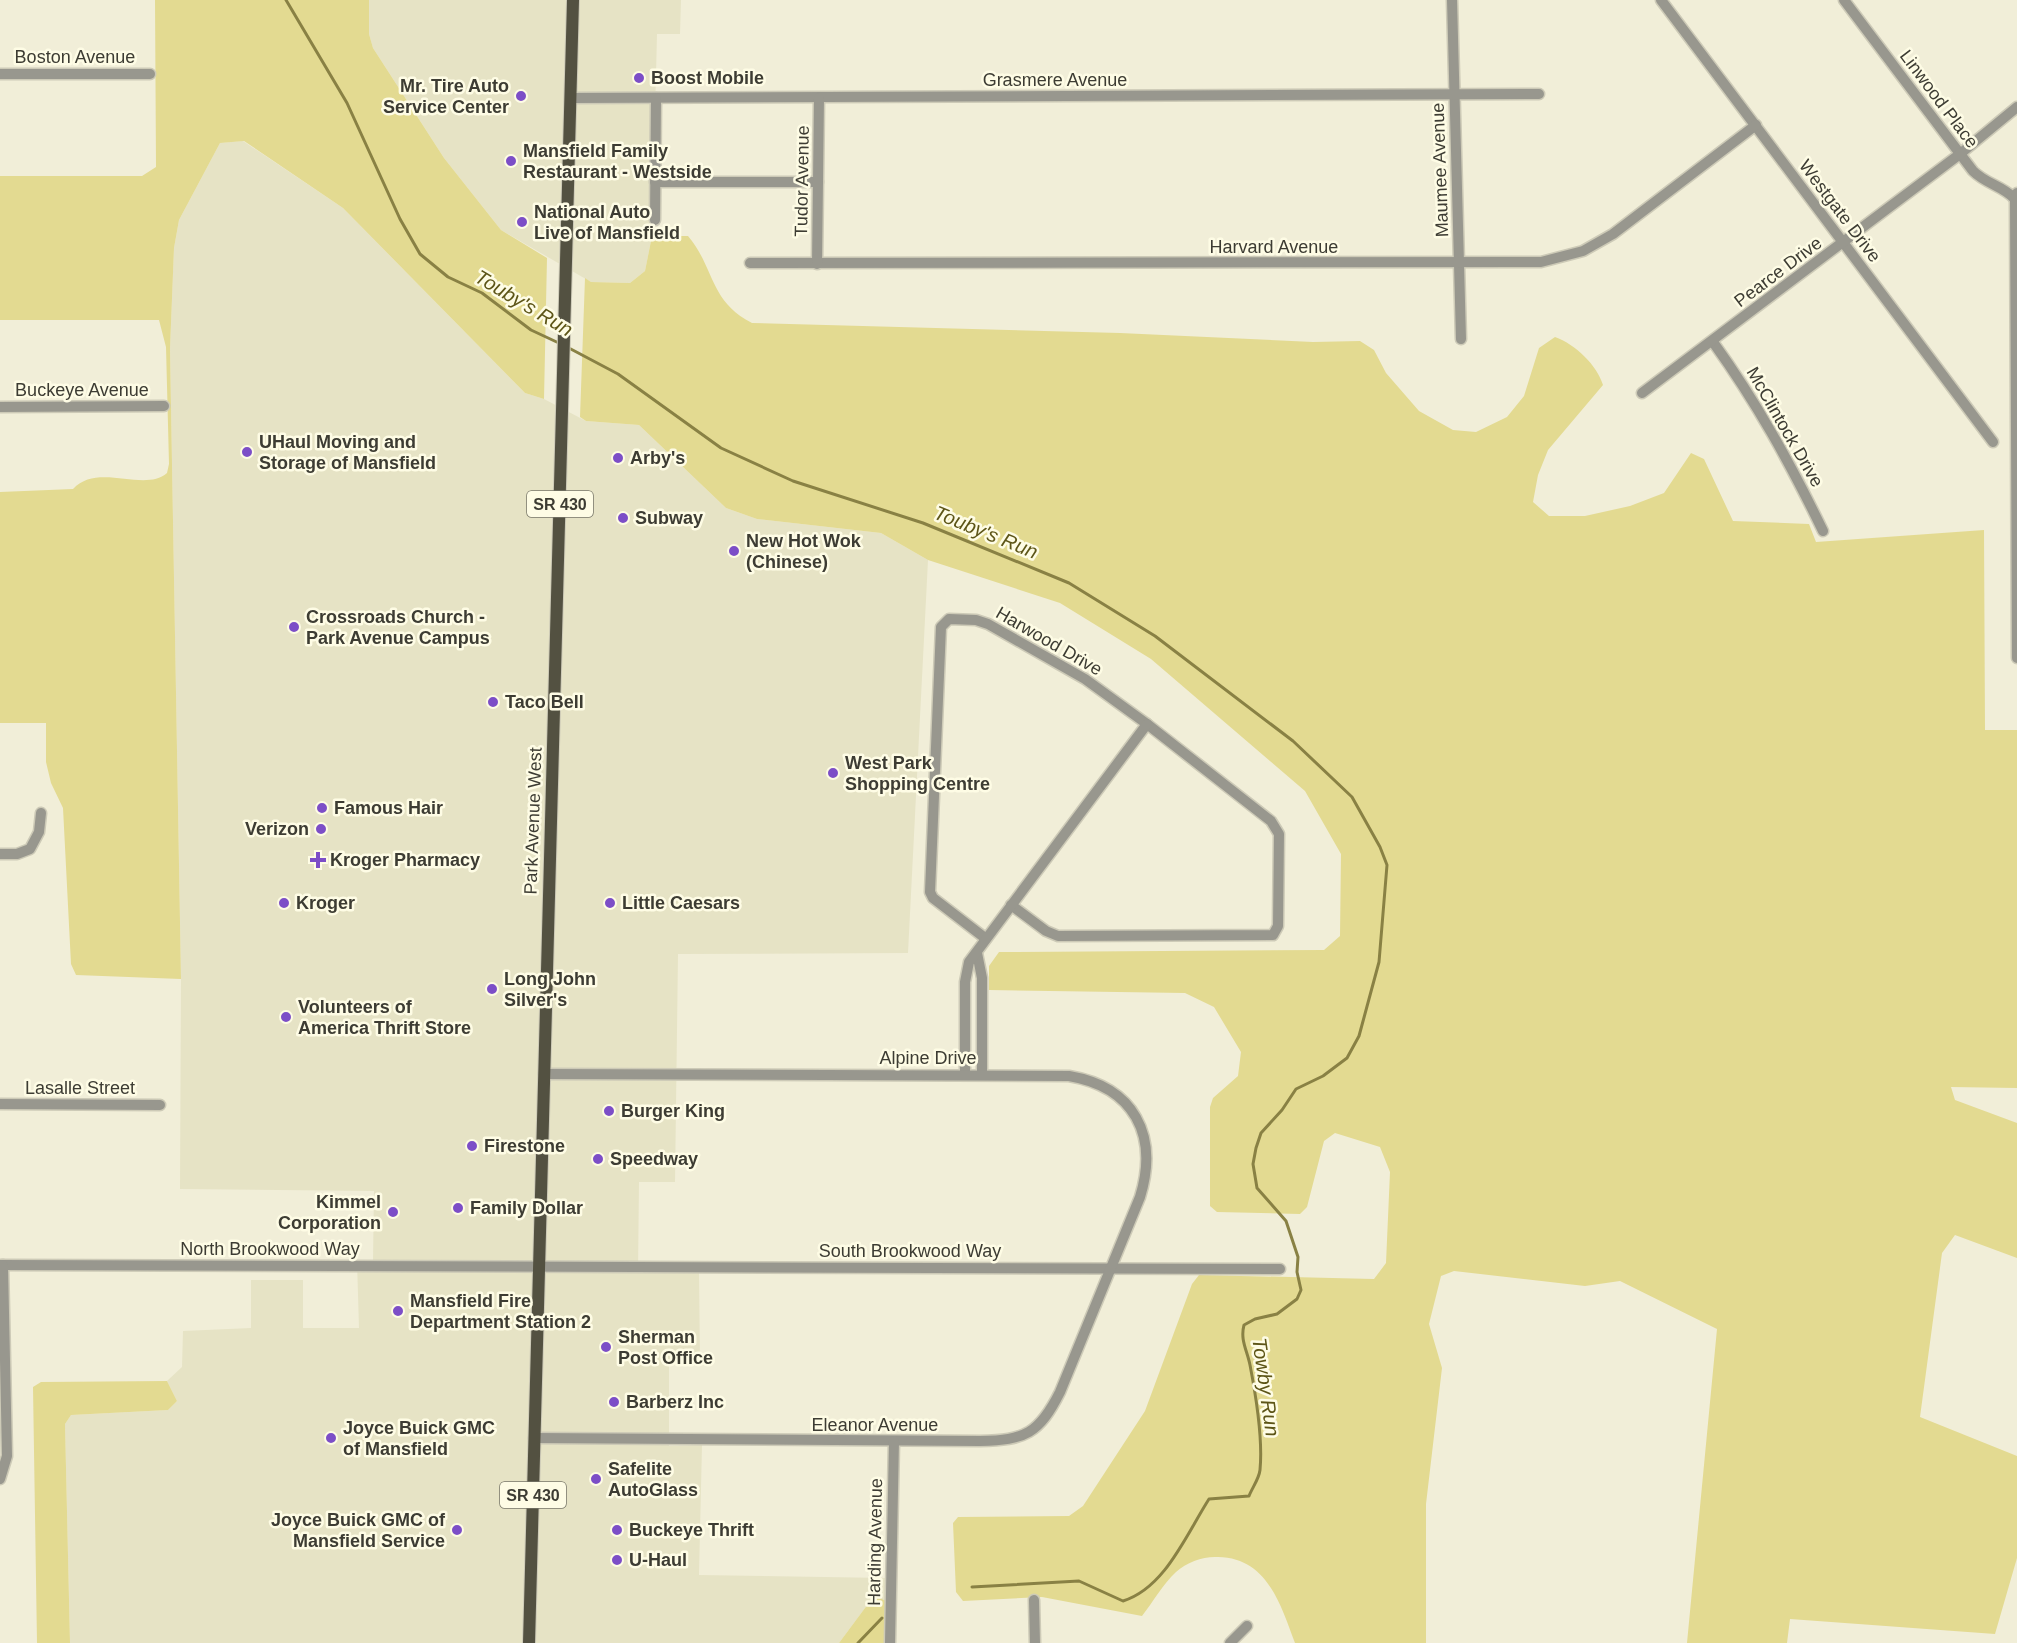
<svg xmlns="http://www.w3.org/2000/svg" width="2017" height="1643" font-family="Helvetica,sans-serif">
<style>
.built{fill:#e6e3c5}
.green{fill:#e3da91}
.lines{fill:none;stroke-linecap:round;stroke-linejoin:round}
.stream{stroke:#898144;stroke-width:3}
.minor-casing{stroke:#cdcab7;stroke-width:13}
.major-casing{stroke:#cdcab7;stroke-width:14}
.minor{stroke:#98978e;stroke-width:10}
.major{stroke:#535141;stroke-width:12}
.poi-dot{fill:#7c4ec7;stroke:#fefce5;stroke-width:2}
.labels{text-anchor:middle;stroke-width:5;stroke-linejoin:round;paint-order:stroke}
.shield{fill:#fefce5;stroke:#777668;stroke-width:1.5}
.shield-label{font-size:16px;font-weight:bold;fill:#3d3c33}
.street-label{font-size:18px;fill:#3d3c33;stroke:#fefce5}
.poi-label{font-size:18px;font-weight:bold;fill:#3d3c33;stroke:#fefce5;text-anchor:start}
.water-label{font-size:20px;font-style:italic;fill:#5d5517;stroke:#fefce5}
</style>
<rect width="100%" height="100%" fill="#f1eed8"/>
<g class="built">
<polygon points="369,0 681,0 680,34 657,34 652,236 645,271 630,283 591,282 501,230 444,158 373,48 369,34"/>
<polygon points="243,141 343,208 525,393 544,399 586,421 639,425 726,508 757,519 881,533 928,560 908,953 678,954 675,1182 639,1182 638,1273 699,1272 700,1361 669,1361 669,1446 702,1445 699,1575 887,1578 886,1601 865,1608 839,1643 70,1643 65,1424 71,1415 168,1410 177,1401 167,1381 182,1367 183,1331 251,1328 251,1280 303,1280 303,1328 359,1328 357,1261 373,1261 374,1191 180,1189 181,979 170,349 174,248 179,220 220,143"/>
</g>
<g class="green">
<path d="M155,0H369V34L373,48L444,158L501,230L547,258L544,399L525,393L343,208L244,141L220,143L179,220L174,248L170,349L181,979L76,975L71,964L63,808L51,783L46,762V723H0V492L73,489C98,462 144,493 167,473L169,464L166,347L159,320H0V176H142L156,167Z"/>
<path d="M652,236H688C715,268 709,301 752,323L1120,333L1313,342L1360,341L1374,350L1386,373L1419,411L1453,430L1476,432L1507,417L1524,396L1539,348L1555,337C1575,344 1597,365 1603,385L1548,450L1538,475L1533,502L1549,516H1585L1630,506L1664,493L1691,453L1704,459L1733,521L1809,524L1816,542L1984,530L1985,730H2017V1088L1951,1087L1955,1100L2017,1123V1258L1955,1235L1942,1253L1920,1417L2017,1456V1558L1995,1634L1790,1619L1787,1643H1687L1717,1329L1620,1281L1585,1286L1454,1271L1441,1276L1429,1324L1442,1368L1426,1504V1643H1295C1280,1603 1267,1558 1218,1557C1204,1556 1187,1562 1176,1572C1163,1584 1153,1602 1142,1616L1042,1597L963,1601L956,1592L953,1523L958,1517L1069,1516L1083,1506L1145,1411L1192,1284L1199,1275L1374,1279L1386,1263L1390,1172L1380,1147L1335,1133L1324,1141L1307,1207L1300,1214L1217,1212L1210,1206V1107L1213,1098L1238,1076L1241,1052L1214,1007L1185,993L989,990V966L999,952L1324,950L1340,936L1341,854L1305,791L1151,659L1060,603L928,560L881,533L757,519L726,508L639,425L586,421L580,417L585,278L591,282L630,283L645,271Z"/>
<polygon points="167,1381 177,1401 168,1410 71,1415 65,1424 70,1643 37,1643 33,1387 41,1382"/>
<polygon points="877,1597 886,1601 885,1643 839,1643 865,1608"/>
</g>
<g class="lines">
<g class="stream">
<polyline points="286,0 347,103 400,219 420,254 448,277 482,293 531,330 561,344"/>
<path d="M567,347L618,374L721,448L793,481L923,523L1069,583L1155,636L1293,741L1352,797L1380,847L1387,865L1379,962L1359,1036L1347,1058L1323,1076L1296,1089L1282,1110L1261,1133L1256,1148L1253,1164L1257,1188L1286,1221L1298,1257L1297,1272L1301,1290L1297,1299L1277,1314L1255,1319L1244,1325C1240,1340 1247,1350 1250,1365C1256,1396 1263,1439 1260,1470C1259,1479 1252,1488 1249,1496L1209,1499C1186,1535 1165,1588 1123,1601L1079,1581L972,1587"/>
<polyline points="858,1643 882,1618"/>
</g>
<g class="minor-casing">
<g id="minor">
<polyline points="1452,0 1461,339"/>
<polyline points="1661,0 1993,442"/>
<path d="M1844,0L1973,171C1986,184 2003,186 2015,199"/>
<polyline points="0,74 150,74"/>
<polyline points="571,98 1539,94"/>
<polyline points="655,182 818,182"/>
<polyline points="2017,193 2015,199 2017,658"/>
<polyline points="655,220 656,98"/>
<polyline points="750,263 1541,262 1583,251 1613,234 1756,125"/>
<polyline points="817,264 819,98"/>
<path d="M1713,342C1757,403 1790,463 1823,531"/>
<polyline points="1642,393 1960,154 2017,107"/>
<polyline points="0,407 164,406"/>
<polyline points="0,854 17,854 30,849 39,832 41,813"/>
<polyline points="985,938 933,898 930,892 941,627 949,619 976,620 988,624 1085,679 1147,724 1271,821 1279,834 1278,926 1273,935 1058,936 1046,931 1011,905"/>
<polyline points="977,953 982,978 982,1075"/>
<polyline points="965,1075 965,982 969,962 1147,724"/>
<polyline points="0,1104 160,1105"/>
<polyline points="0,1265 1280,1269"/>
<path d="M534,1438L980,1441C1025,1440 1039,1434 1060,1392L1140,1197C1159,1135 1134,1087 1069,1076L544,1074"/>
<polyline points="0,1479 7,1456 3,1265"/>
<polyline points="1034,1600 1035,1643"/>
<polyline points="890,1643 894,1441"/>
<polyline points="1230,1643 1247,1626"/>
</g>
</g>
<g class="major-casing">
<polyline id="major" points="529,1643 573,0"/>
</g>
<use href="#minor" class="minor"/>
<use href="#major" class="major"/>
</g>
<g class="poi-dot">
<circle cx="639" cy="78" r="6"/>
<circle cx="521" cy="96" r="6"/>
<circle cx="511" cy="161" r="6"/>
<circle cx="522" cy="222" r="6"/>
<circle cx="247" cy="452" r="6"/>
<circle cx="618" cy="458" r="6"/>
<circle cx="623" cy="518" r="6"/>
<circle cx="734" cy="551" r="6"/>
<circle cx="294" cy="627" r="6"/>
<circle cx="493" cy="702" r="6"/>
<circle cx="833" cy="773" r="6"/>
<circle cx="322" cy="808" r="6"/>
<circle cx="321" cy="829" r="6"/>
<path d="M315 851h6v6h6v6h-6v6h-6v-6h-6v-6h6z"/>
<circle cx="284" cy="903" r="6"/>
<circle cx="610" cy="903" r="6"/>
<circle cx="492" cy="989" r="6"/>
<circle cx="286" cy="1017" r="6"/>
<circle cx="609" cy="1111" r="6"/>
<circle cx="472" cy="1146" r="6"/>
<circle cx="598" cy="1159" r="6"/>
<circle cx="458" cy="1208" r="6"/>
<circle cx="393" cy="1212" r="6"/>
<circle cx="398" cy="1311" r="6"/>
<circle cx="606" cy="1347" r="6"/>
<circle cx="614" cy="1402" r="6"/>
<circle cx="331" cy="1438" r="6"/>
<circle cx="596" cy="1479" r="6"/>
<circle cx="457" cy="1530" r="6"/>
<circle cx="617" cy="1530" r="6"/>
<circle cx="617" cy="1560" r="6"/>
</g>
<g class="labels">
<g class="shield">
<rect x="527" y="491" width="66" height="26" rx="4.5"/>
<rect x="500" y="1482" width="66" height="26" rx="4.5"/>
</g>
<g class="shield-label">
<text x="560" y="510">SR 430</text>
<text x="533" y="1501">SR 430</text>
</g>
<g class="street-label">
<text x="75" y="63">Boston Avenue</text>
<text x="1055" y="86">Grasmere Avenue</text>
<text transform="translate(1939 99) rotate(53)" y="6">Linwood Place</text>
<text transform="translate(1440 170) rotate(-92)" y="6">Maumee Avenue</text>
<text transform="translate(802 181) rotate(-89)" y="6">Tudor Avenue</text>
<text transform="translate(1840 211) rotate(53)" y="6">Westgate Drive</text>
<text x="1274" y="253">Harvard Avenue</text>
<text transform="translate(1778 272) rotate(-37)" y="6">Pearce Drive</text>
<text x="82" y="396">Buckeye Avenue</text>
<text transform="translate(1785 427) rotate(60)" y="6">McClintock Drive</text>
<text transform="translate(1049 641) rotate(30)" y="6">Harwood Drive</text>
<text transform="translate(533 821) rotate(-88)" y="6">Park Avenue West</text>
<text x="928" y="1064">Alpine Drive</text>
<text x="80" y="1094">Lasalle Street</text>
<text x="270" y="1255">North Brookwood Way</text>
<text x="910" y="1257">South Brookwood Way</text>
<text x="875" y="1431">Eleanor Avenue</text>
<text transform="translate(875 1542) rotate(-89)" y="6">Harding Avenue</text>
</g>
<g class="poi-label">
<text x="651" y="84">Boost Mobile</text>
<text x="509" y="92" text-anchor="end">Mr. Tire Auto<tspan x="509" dy="21">Service Center</tspan></text>
<text x="523" y="157">Mansfield Family<tspan x="523" dy="21">Restaurant - Westside</tspan></text>
<text x="534" y="218">National Auto<tspan x="534" dy="21">Live of Mansfield</tspan></text>
<text x="259" y="448">UHaul Moving and<tspan x="259" dy="21">Storage of Mansfield</tspan></text>
<text x="630" y="464">Arby's</text>
<text x="635" y="524">Subway</text>
<text x="746" y="547">New Hot Wok<tspan x="746" dy="21">(Chinese)</tspan></text>
<text x="306" y="623">Crossroads Church -<tspan x="306" dy="21">Park Avenue Campus</tspan></text>
<text x="505" y="708">Taco Bell</text>
<text x="845" y="769">West Park<tspan x="845" dy="21">Shopping Centre</tspan></text>
<text x="334" y="814">Famous Hair</text>
<text x="309" y="835" text-anchor="end">Verizon</text>
<text x="330" y="866">Kroger Pharmacy</text>
<text x="296" y="909">Kroger</text>
<text x="622" y="909">Little Caesars</text>
<text x="504" y="985">Long John<tspan x="504" dy="21">Silver's</tspan></text>
<text x="298" y="1013">Volunteers of<tspan x="298" dy="21">America Thrift Store</tspan></text>
<text x="621" y="1117">Burger King</text>
<text x="484" y="1152">Firestone</text>
<text x="610" y="1165">Speedway</text>
<text x="381" y="1208" text-anchor="end">Kimmel<tspan x="381" dy="21">Corporation</tspan></text>
<text x="470" y="1214">Family Dollar</text>
<text x="410" y="1307">Mansfield Fire<tspan x="410" dy="21">Department Station 2</tspan></text>
<text x="618" y="1343">Sherman<tspan x="618" dy="21">Post Office</tspan></text>
<text x="626" y="1408">Barberz Inc</text>
<text x="343" y="1434">Joyce Buick GMC<tspan x="343" dy="21">of Mansfield</tspan></text>
<text x="608" y="1475">Safelite<tspan x="608" dy="21">AutoGlass</tspan></text>
<text x="445" y="1526" text-anchor="end">Joyce Buick GMC of<tspan x="445" dy="21">Mansfield Service</tspan></text>
<text x="629" y="1536">Buckeye Thrift</text>
<text x="629" y="1566">U-Haul</text>
</g>
<g class="water-label">
<text transform="translate(524 303) rotate(31)" y="7">Touby's Run</text>
<text transform="translate(986 532) rotate(22)" y="7">Touby's Run</text>
<text transform="translate(1266 1387) rotate(82)" y="7">Towby Run</text>
</g>
</g>
</svg>
